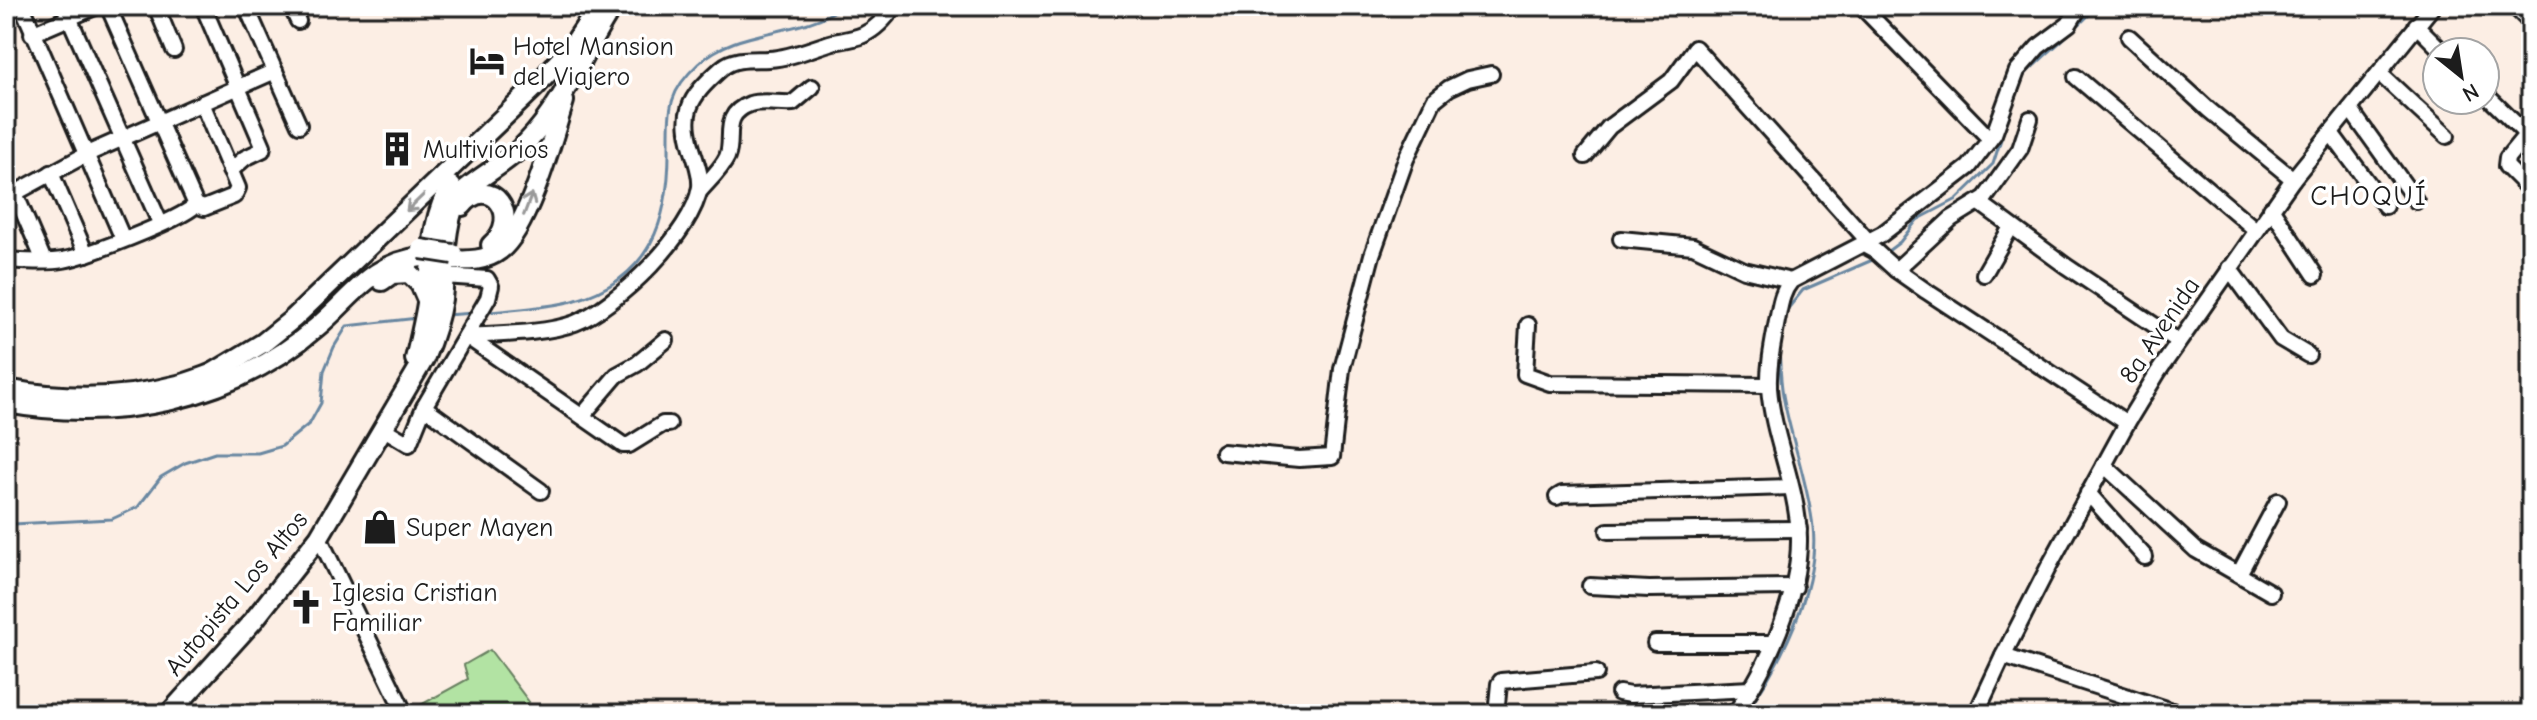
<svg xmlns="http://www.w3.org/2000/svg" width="2537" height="720" font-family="'Comic Neue',sans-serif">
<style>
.green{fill:#b2e3a3;stroke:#678060;stroke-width:2}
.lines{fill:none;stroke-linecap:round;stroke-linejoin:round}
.stream{stroke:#6987a1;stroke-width:3}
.minor-casing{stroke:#1c1c1c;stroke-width:20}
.major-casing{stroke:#1c1c1c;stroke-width:24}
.minor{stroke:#fff;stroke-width:14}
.major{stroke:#fff;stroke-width:18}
.major-bridge-casing{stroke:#1c1c1c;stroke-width:24;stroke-linecap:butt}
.major-bridge{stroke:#fff;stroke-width:18}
.oneway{stroke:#999}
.labels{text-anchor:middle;stroke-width:7;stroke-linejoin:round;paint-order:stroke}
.poi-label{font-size:26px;fill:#1c1c1c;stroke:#fff;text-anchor:start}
.street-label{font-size:26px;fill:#1c1c1c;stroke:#fff}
.neighbourhood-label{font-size:28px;letter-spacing:2px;fill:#1c1c1c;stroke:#fff}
</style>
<rect width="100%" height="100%" fill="#fceee4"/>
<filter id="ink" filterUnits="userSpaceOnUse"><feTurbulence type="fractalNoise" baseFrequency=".0125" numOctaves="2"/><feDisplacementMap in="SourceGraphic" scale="16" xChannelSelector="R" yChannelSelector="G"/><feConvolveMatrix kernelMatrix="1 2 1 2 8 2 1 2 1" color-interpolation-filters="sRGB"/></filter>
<g filter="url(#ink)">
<polygon class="green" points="490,650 529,702 506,714 409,714 408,712 468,679 464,665"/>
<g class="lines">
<g class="stream">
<path d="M2019,81C2043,54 2073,34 2097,6"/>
<polyline points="1884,254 1900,242 1917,220 1957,199 1993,164 2013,102"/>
<polyline points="1786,311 1803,290 1877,258"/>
<path d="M489,312C516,309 546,308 573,301C651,279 670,220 669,146C669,108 668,92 698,64C738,26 799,38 843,6"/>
<polyline points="446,315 474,313"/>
<polyline points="6,522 13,524 112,519 138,507 161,477 185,463 215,453 258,453 282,446 310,423 321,403 324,371 334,347 347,326 418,318"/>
<path d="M1744,714C1779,668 1820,586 1813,527C1808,482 1791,440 1783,395C1780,379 1780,362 1779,346"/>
</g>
<g class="minor-casing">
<g id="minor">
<polyline points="22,6 123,239"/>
<polyline points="64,6 160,223"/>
<polyline points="108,6 196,205"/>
<polyline points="156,6 174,50"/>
<polyline points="203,6 263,146 262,150 245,158 230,171"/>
<polyline points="246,6 299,125"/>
<polyline points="291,6 298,21"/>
<polyline points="1861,6 1990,139"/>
<polyline points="2514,6 2531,23"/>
<polyline points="2416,25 2443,52"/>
<polyline points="32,34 97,6"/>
<polyline points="2129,37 2209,110 2293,179"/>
<polyline points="2379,73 2447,136"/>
<polyline points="2076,77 2256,230"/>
<polyline points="2485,94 2522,130 2525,136 2507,158 2506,166 2531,191"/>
<polyline points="2350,109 2416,201"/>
<polyline points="2331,133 2385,206"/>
<polyline points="1585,156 1609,127 1671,81 1695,48 1869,242"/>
<polyline points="51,173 86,254"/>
<path d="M699,192C708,181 721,170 727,157C735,138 720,115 750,104C763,100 779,104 793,103L812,87"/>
<polyline points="15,193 44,261"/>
<polyline points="6,198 87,154 275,71"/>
<polyline points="1980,203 2066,266 2178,341"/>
<polyline points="2271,208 2315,275"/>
<polyline points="1621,239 1693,246 1744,270 1791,281"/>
<polyline points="1864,245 1875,251 1896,270 1926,291 2127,423"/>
<path d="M6,260C24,261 45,263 63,260C87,256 178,221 196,205L204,208L234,196L238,188L202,103"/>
<polyline points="2229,268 2281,339 2308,355"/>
<polyline points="1896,270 1951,219 1985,198 2020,149 2030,119"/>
<polyline points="1984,274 2011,227"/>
<polyline points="1528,325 1525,374 1550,383 1769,385"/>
<path d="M466,336C498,334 546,334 575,323C617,306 693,233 700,187C701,176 698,168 695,158C680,113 686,100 722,68C735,57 753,60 769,59C791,58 812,48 833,42C843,40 854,39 863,35C876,29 886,18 894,6"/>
<polyline points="466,336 623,445 629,445 663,424 669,424"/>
<polyline points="424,407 541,491"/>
<polyline points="582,416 617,375 637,364 666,340"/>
<polyline points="384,429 409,444 424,407 488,298 491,286 487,279 444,276"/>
<polyline points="1223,452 1299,459 1332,457 1342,369 1372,255 1406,159 1434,100 1449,88 1468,79 1491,74"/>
<polyline points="2104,465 2196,550 2271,593"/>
<polyline points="2088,493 2145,557"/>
<polyline points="1557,497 1562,494 1791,487"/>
<polyline points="1608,531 1799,529"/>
<polyline points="319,537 405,714"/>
<polyline points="2239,574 2278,501"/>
<polyline points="1590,586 1649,589 1795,587"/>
<polyline points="1655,643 1773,643"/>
<polyline points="2003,656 2181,714"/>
<polyline points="1619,693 1630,695 1751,689"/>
<polyline points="1496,714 1499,684 1501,681 1596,673"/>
<path d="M1734,714C1767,670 1800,594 1799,538C1798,487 1773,439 1769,388C1768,366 1773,343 1777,321C1780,307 1781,293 1791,281L1882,234L1969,167L1994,134L2017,71L2038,47L2069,24L2080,6"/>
<polyline points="1976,714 2003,656 2049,566 2127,423 2158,372 2293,179 2433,6"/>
</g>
</g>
<g class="major-casing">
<g id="major">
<polyline points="563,60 599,6"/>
<path d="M462,206C490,172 524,217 491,245"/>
<path d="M452,260C468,261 486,261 500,250C528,229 553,137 564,101"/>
<polyline points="382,281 392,274 409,273 420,284 427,300"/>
<path d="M415,359C420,339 425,318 428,297C432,260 430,218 451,186"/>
<polyline points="213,373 263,343 294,318 535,87 570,49"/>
<path d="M6,389C64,400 121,400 178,385C194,381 209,374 225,369"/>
<path d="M6,403C116,423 231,401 317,327C353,297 371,263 421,257"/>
<path d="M169,714L253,621L319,537L424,359C432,340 439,320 442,299C446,266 443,225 459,195C480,175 508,163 527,142C565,103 583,50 613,6"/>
</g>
</g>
<use href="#minor" class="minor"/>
<use href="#major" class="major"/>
<g class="major-bridge-casing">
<polyline id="major-bridge" points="421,249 453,254"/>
</g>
<use href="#major-bridge" class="major-bridge"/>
</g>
<defs><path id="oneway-shaft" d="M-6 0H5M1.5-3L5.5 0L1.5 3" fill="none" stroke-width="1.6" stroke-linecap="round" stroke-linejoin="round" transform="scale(2)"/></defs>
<g class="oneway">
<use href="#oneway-shaft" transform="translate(415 203) rotate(136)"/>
<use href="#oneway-shaft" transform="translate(528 204) rotate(-69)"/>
</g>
</g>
<defs>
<g id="hotel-bare" transform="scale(2.76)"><path d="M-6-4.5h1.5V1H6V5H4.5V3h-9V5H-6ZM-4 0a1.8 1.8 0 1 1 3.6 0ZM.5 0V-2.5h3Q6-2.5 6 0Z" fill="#1c1c1c" stroke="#fff" stroke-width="2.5" paint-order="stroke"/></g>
<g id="building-bare" transform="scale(2.76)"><path d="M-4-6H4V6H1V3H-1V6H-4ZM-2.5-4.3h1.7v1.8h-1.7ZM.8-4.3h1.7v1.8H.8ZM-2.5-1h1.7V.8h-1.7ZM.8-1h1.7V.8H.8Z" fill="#1c1c1c" stroke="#fff" stroke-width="2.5" paint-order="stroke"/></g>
<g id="shop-bare" transform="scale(2.76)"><path d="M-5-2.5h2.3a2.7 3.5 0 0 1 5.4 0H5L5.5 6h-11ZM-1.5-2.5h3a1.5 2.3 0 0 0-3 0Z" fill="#1c1c1c" stroke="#fff" stroke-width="2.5" paint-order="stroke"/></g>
<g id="church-bare" transform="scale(2.76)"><path d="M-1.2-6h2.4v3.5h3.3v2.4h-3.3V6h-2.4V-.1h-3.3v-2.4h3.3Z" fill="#1c1c1c" stroke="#fff" stroke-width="2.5" paint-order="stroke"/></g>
</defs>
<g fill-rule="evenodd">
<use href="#hotel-bare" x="487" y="61"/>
<use href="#building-bare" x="397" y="149"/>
<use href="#shop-bare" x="380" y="527"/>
<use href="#church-bare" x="306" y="607"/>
</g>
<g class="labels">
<g class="poi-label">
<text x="513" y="55">Hotel Mansion<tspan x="513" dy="30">del Viajero</tspan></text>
<text x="423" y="158">Multiviorios</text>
<text x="406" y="536">Super Mayen</text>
<text x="332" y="601">Iglesia Cristian<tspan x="332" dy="30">Familiar</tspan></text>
</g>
<g class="street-label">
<text transform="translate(2159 330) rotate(-56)" y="9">8a Avenida</text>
<text transform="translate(236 593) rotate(-50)" y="9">Autopista Los Altos</text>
</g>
<g class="neighbourhood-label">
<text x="2369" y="205">CHOQUÍ</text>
</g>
</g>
<rect width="2537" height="720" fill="none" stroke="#fff" stroke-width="32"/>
<rect x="16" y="16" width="2505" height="688" fill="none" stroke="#1c1c1c" stroke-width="3" filter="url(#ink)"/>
<g transform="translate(2461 76) rotate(150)"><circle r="38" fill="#ffffff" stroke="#a4a4a4" stroke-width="2"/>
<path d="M0-6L14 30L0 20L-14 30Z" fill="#1c1c1c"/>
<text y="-12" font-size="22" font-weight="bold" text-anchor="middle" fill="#1c1c1c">N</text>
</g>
</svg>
